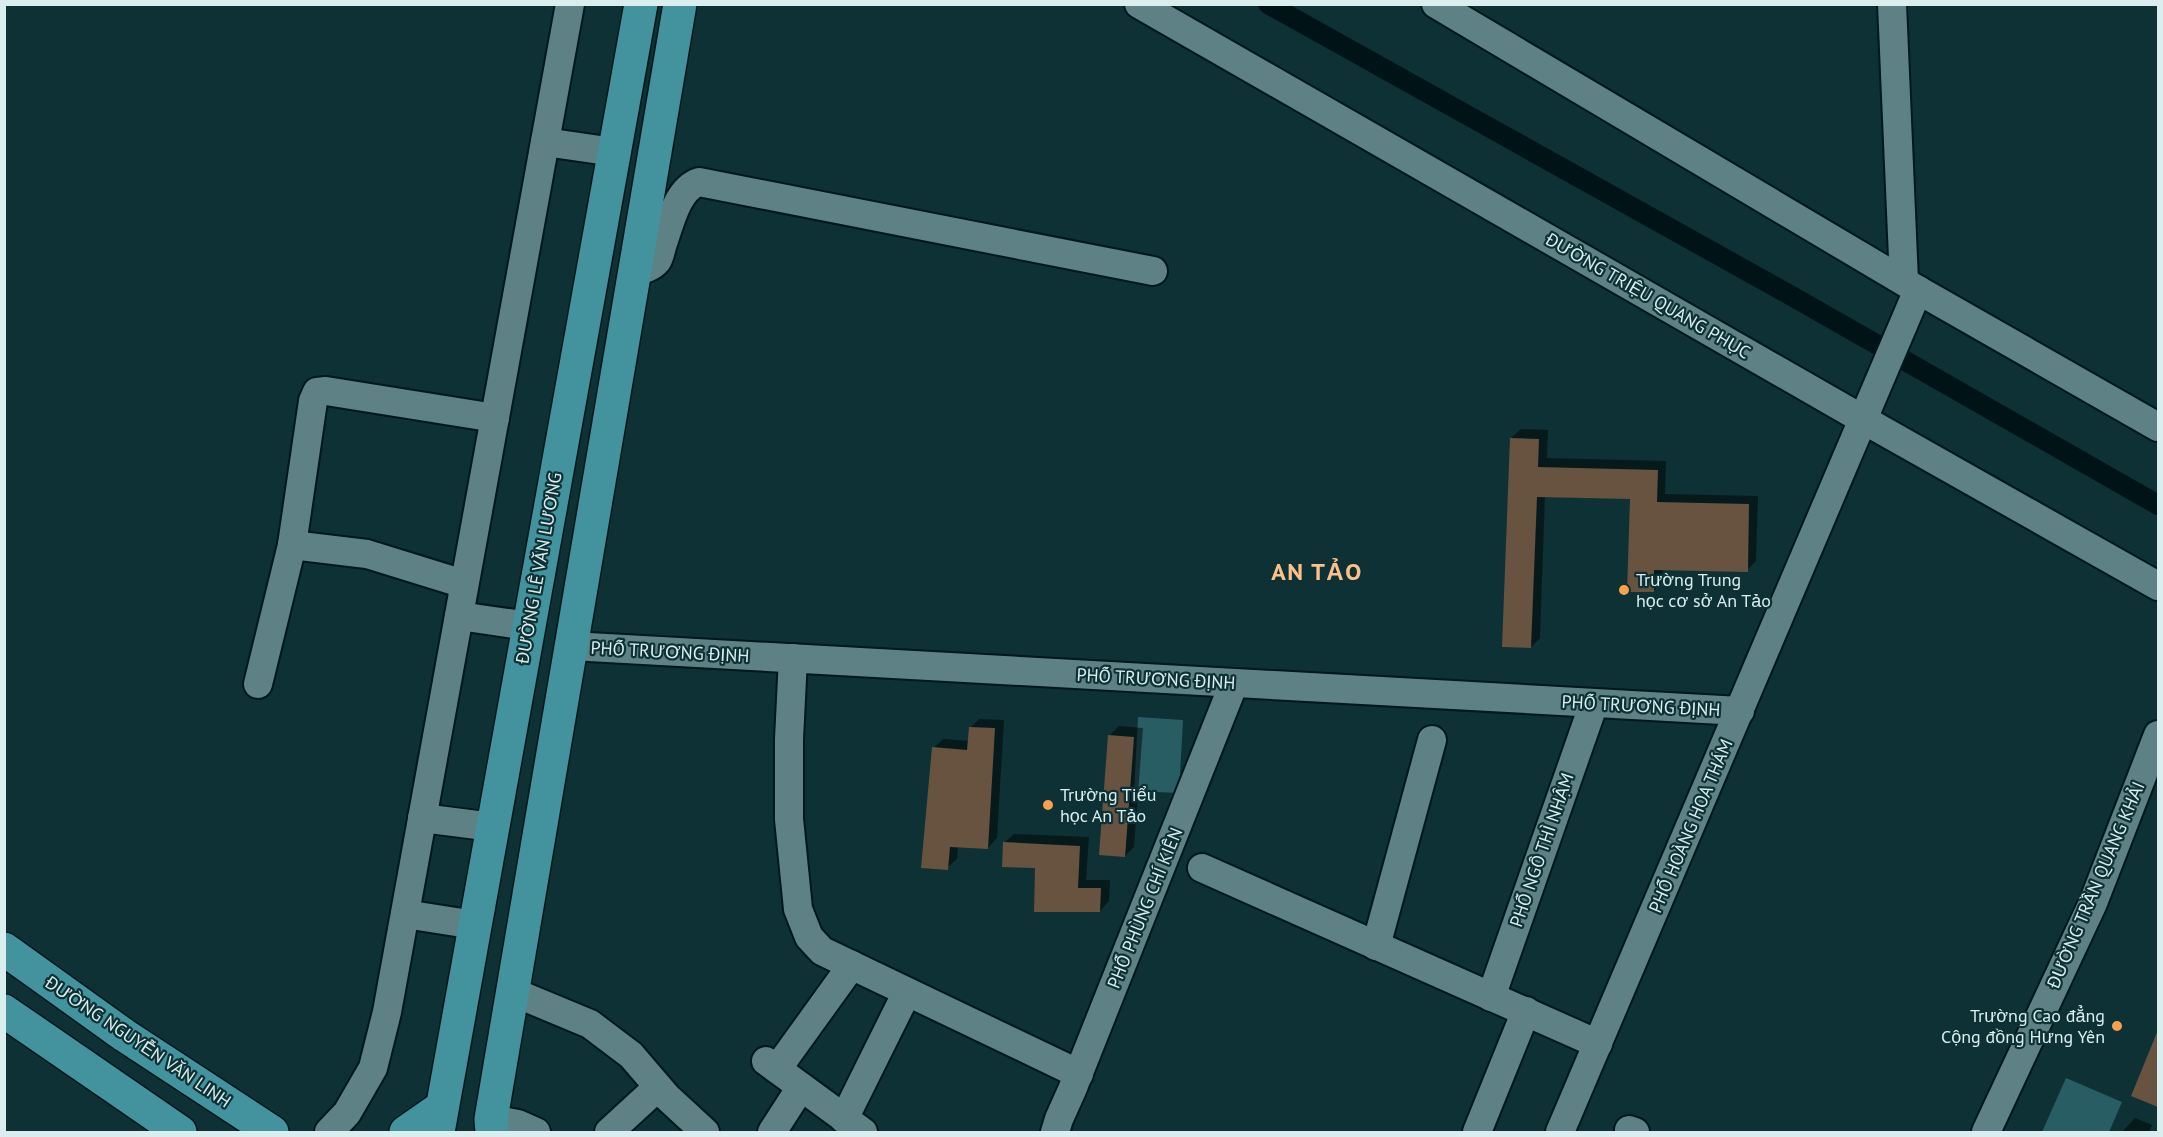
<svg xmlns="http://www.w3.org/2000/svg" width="2163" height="1137" font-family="'PT Sans',sans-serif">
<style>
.green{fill:#285d64}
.shadow{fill:#0007}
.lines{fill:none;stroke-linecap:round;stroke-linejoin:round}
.canal{stroke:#001417;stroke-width:20}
.building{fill:#685240}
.minor-casing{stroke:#00181b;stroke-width:32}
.highway-casing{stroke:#00181b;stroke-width:36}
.minor{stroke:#5e8186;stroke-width:28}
.highway{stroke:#42939e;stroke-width:33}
.poi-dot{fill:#f8a04b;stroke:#0d3135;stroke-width:2}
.labels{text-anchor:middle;stroke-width:4.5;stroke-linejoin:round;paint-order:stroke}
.street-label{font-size:18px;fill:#daedef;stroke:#0d3135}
.poi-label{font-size:18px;fill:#daedef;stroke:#0d3135;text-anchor:start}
.district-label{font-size:24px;font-weight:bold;letter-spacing:1.5px;fill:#fec08a;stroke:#0d3135}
</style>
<rect width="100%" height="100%" fill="#0d3135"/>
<g class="green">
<polygon points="1138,717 1183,720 1179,793 1134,791"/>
<polygon points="2066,1078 2122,1102 2109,1132 2042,1132"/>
</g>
<g class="shadow">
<polygon points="1521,429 1548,430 1547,458 1666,461 1665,494 1758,496 1756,561 1747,570 1663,569 1662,582 1653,591 1632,498 1545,495 1540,638 1531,647 1511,438"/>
<polygon points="979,719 1004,720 997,838 988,848 958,846 957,859 947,868 934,748 943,739 970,741 970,728"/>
<polygon points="1119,726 1143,728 1134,847 1125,856 1109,736"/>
<polygon points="1014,834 1089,837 1086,880 1110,880 1109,901 1100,911 1036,867 1004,843"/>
<polygon points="2158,1032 2158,1105 2133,1095"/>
<polygon points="2135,1118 2152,1125 2149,1132 2122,1132"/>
</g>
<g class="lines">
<polyline class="canal" points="1268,4 1797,299 2158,505"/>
</g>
<g class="building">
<polygon points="1510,438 1539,439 1538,467 1658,470 1657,502 1749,504 1748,572 1654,570 1654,592 1627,592 1630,499 1537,497 1531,648 1502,647"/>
<polygon points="969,727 995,728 988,849 950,847 948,870 921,868 932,747 967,750"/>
<polygon points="1108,735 1134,737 1125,857 1099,855"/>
<polygon points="1003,842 1080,846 1078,888 1101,888 1100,912 1034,912 1035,868 1002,867"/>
<polygon points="2158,1030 2158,1107 2131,1096"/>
</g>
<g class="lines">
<g class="minor-casing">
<g id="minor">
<polyline points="1139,4 1864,420 2158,586"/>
<polyline points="1436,4 1918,290 2158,427"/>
<polyline points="1892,4 1904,281"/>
<polyline points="545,142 614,152"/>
<path d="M635,271C643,269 651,268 657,261C660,257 661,249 663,243C670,224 677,189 699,182L1153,271"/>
<polyline points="292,545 367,554 464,584"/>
<polyline points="459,616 529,626"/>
<polyline points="571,646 1740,711"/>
<polyline points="793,658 789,739 789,819 798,909 809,937 822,951 1079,1074"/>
<polyline points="258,684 292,545 313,401 317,392 326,391 495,418"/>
<polyline points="422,818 493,827"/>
<polyline points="1202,868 1598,1044"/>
<polyline points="405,914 475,925"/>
<polyline points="1376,946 1432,740"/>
<polyline points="513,992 590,1024 631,1055 667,1097 705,1132"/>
<polyline points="1491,997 1594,703"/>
<polyline points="766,1061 863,1132"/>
<polyline points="777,1069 852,965"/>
<polyline points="491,1119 518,1124 536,1132"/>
<polyline points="844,1119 907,992"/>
<polyline points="1629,1130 1635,1132"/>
<polyline points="329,1132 347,1113 373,1068 387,1012 570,4"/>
<polyline points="609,1132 658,1087"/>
<polyline points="772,1132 801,1087"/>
<polyline points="1055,1132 1059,1119 1072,1090 1234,683"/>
<polyline points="1477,1132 1526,1011"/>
<polyline points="1560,1132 1918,290"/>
<polyline points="1986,1132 2093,903 2158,735"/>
</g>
</g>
<g class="highway-casing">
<g id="highway">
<polyline points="4,949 124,1035 272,1132"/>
<polyline points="4,1011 180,1132"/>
<polyline points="406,1132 442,1107"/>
<polyline points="438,1132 641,4"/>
<polyline points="492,1132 491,1119 680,4"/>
</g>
</g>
<use href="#minor" class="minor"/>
<use href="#highway" class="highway"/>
</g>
<g class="poi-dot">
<circle cx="1624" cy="590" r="6"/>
<circle cx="1048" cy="805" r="6"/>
<circle cx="2117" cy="1026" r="6"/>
</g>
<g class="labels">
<g class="street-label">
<text transform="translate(1648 296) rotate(30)" y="6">ĐƯỜNG TRIỆU QUANG PHỤC</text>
<text transform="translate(539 568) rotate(-80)" y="6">ĐƯỜNG LÊ VĂN LƯƠNG</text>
<text transform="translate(670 652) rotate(3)" y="6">PHỐ TRƯƠNG ĐỊNH</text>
<text transform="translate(1156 679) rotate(3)" y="6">PHỐ TRƯƠNG ĐỊNH</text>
<text transform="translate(1641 706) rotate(3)" y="6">PHỐ TRƯƠNG ĐỊNH</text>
<text transform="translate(1691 826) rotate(-67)" y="6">PHỐ HOÀNG HOA THÁM</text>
<text transform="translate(1542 850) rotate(-71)" y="6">PHỐ NGÔ THÌ NHẬM</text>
<text transform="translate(2096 885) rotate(-67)" y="6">ĐƯỜNG TRẦN QUANG KHẢI</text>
<text transform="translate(1145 908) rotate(-68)" y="6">PHỐ PHÙNG CHÍ KIÊN</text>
<text transform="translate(138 1042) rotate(34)" y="6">ĐƯỜNG NGUYỄN VĂN LINH</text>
</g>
<g class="poi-label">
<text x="1636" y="586">Trường Trung<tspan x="1636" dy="21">học cơ sở An Tảo</tspan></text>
<text x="1060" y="801">Trường Tiểu<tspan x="1060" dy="21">học An Tảo</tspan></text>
<text x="2105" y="1022" text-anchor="end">Trường Cao đẳng<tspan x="2105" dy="21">Cộng đồng Hưng Yên</tspan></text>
</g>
<g class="district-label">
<text x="1317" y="580">AN TẢO</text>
</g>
</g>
<rect width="2163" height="1137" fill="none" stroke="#daedef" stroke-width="12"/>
</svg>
